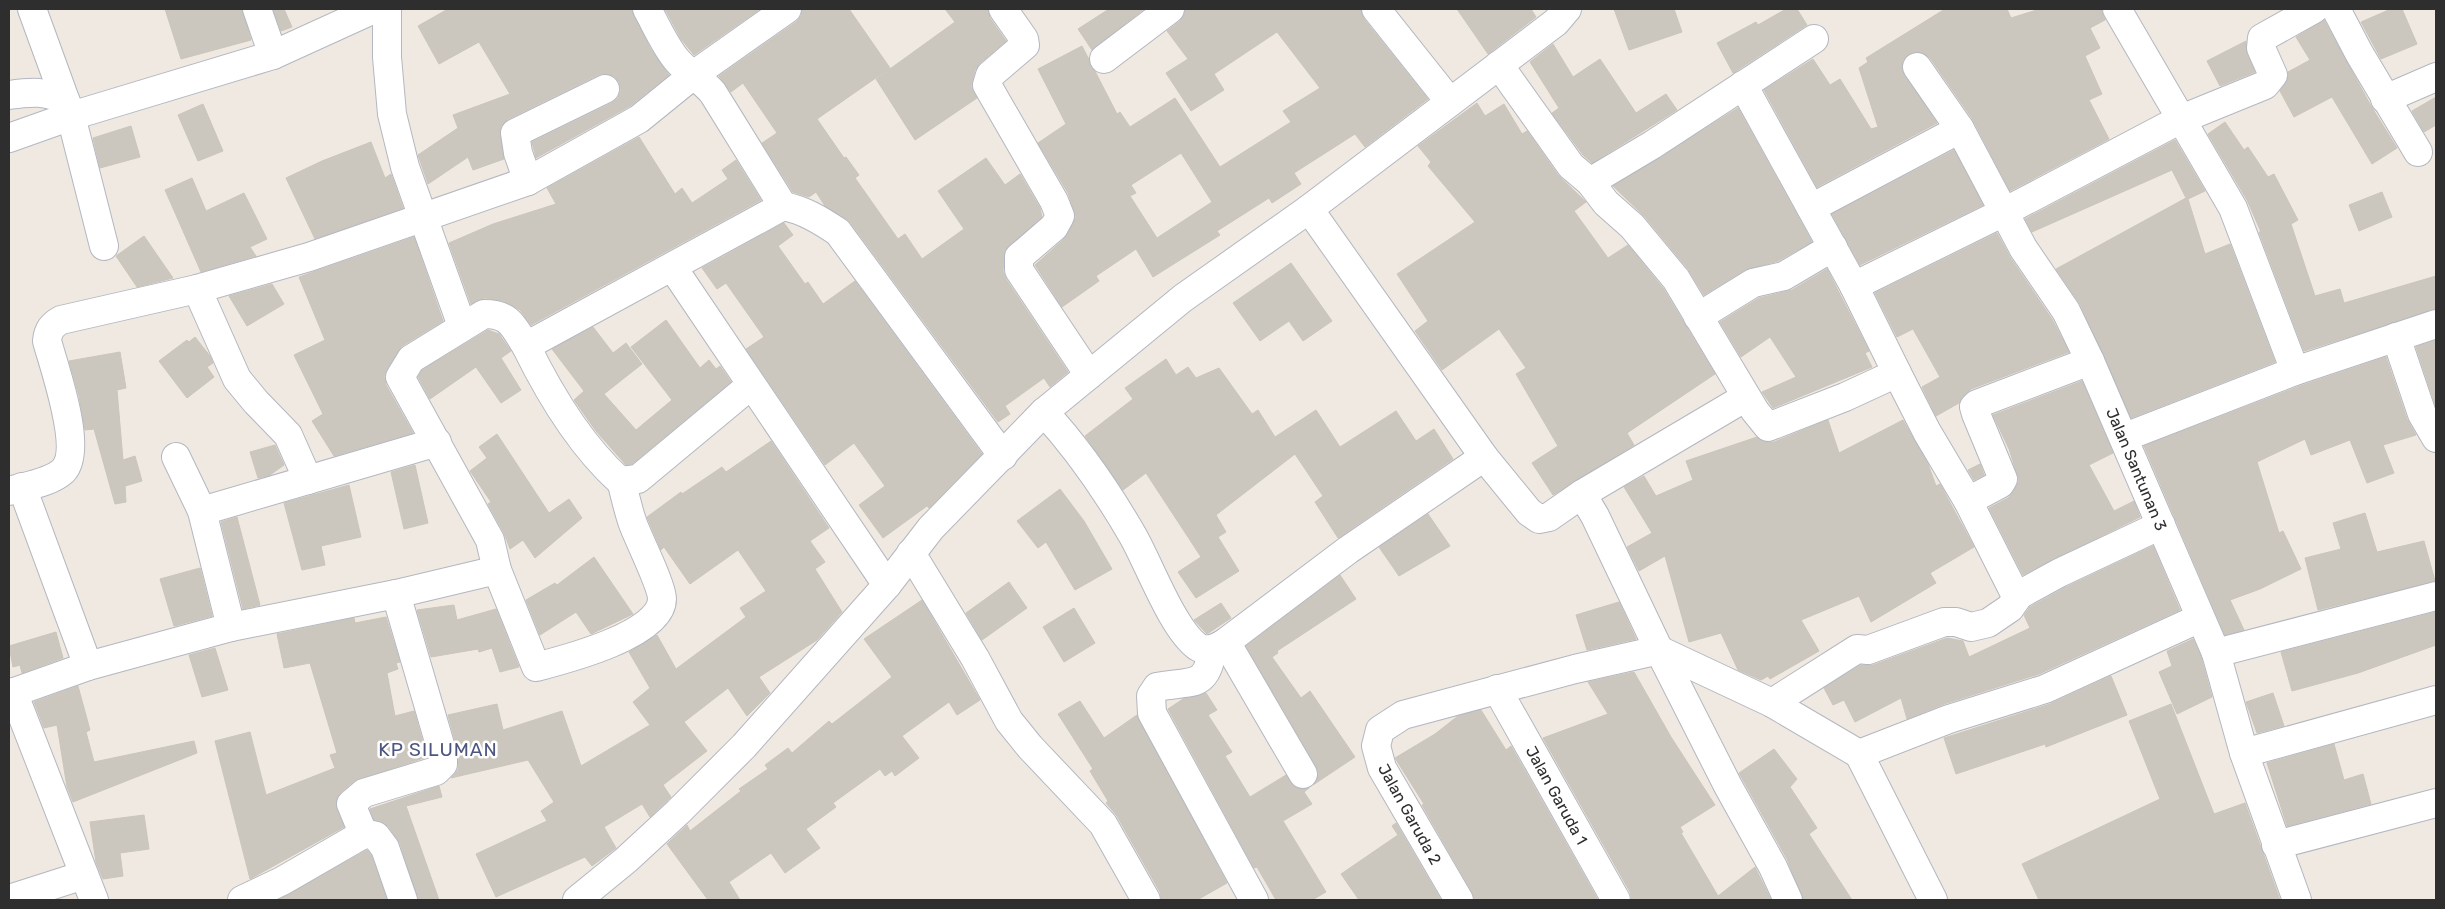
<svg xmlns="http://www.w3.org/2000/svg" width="2445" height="909" font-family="Rubik,sans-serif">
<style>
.building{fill:#cbc7bf;stroke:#cbc5ba;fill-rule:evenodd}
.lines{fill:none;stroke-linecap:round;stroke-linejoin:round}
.street-casing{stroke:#b4b7c1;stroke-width:30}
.street{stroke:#fff;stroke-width:28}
.labels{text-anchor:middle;stroke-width:5;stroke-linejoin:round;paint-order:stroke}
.street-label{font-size:16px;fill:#2e2e2e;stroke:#fff}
.quarter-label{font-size:19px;letter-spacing:1px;fill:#4d5680;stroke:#fff}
</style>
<rect width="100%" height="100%" fill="#efe9e1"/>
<g class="building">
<polygon points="165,9 242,9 251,40 181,59"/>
<polygon points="273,9 284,9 292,27 281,31"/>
<polygon points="448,9 631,9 650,48 669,75 630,106 536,158 532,142 612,103 618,98 621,90 619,82 614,76 607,74 598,75 508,119 501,126 500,135 504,159 473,170 468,157 428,184 418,155 458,128 453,115 510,94 479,42 439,64 418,26"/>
<polygon points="665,9 760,9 694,55 681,39"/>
<polygon points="802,9 849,9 890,68 817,119 844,158 846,157 859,175 855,178 898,239 905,234 922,259 964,229 938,191 986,158 1005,185 1020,174 1040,208 1042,217 1005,250 1003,271 1006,279 1068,372 1050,387 1044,378 1005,406 1010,414 998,422 850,222 825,206 816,192 809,197 793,192 762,143 777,133 743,83 731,92 719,76 796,22 801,16"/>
<polygon points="945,9 988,9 990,18 1006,41 980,63 975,70 971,86 977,98 915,140 876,79 955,22"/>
<polygon points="1109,9 1144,9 1092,50 1078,29"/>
<path d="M1185,9H1361L1364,19L1428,99L1365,147L1355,134L1294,173L1301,184L1272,203L1269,198L1217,231L1220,235L1153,277L1136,249L1096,276L1099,281L1062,307L1035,265L1064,239L1076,217L1068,193L1038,143L1066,124L1038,69L1082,46L1117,114L1120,112L1130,127L1175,98L1220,167L1291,122L1283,111L1320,88L1277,32L1214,74L1224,90L1191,111L1166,73L1188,59L1167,31L1180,21ZM1181,153L1212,202L1157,238L1130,196L1136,193L1131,185Z"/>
<polygon points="1457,9 1531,9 1536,17 1488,54"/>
<polygon points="1614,9 1674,9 1682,32 1629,50"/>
<polygon points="1786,9 1797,9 1807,25 1733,73 1717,43 1756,22 1758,25"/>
<polygon points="1945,9 2007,9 2011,18 2040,9 2101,9 2105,20 2090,28 2100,48 2085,56 2102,94 2089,100 2109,139 2010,191 1973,120 1930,58 1923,53 1915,52 1909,54 1903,60 1902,69 1937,123 1817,187 1764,90 1813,59 1830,85 1840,79 1871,129 1878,127 1859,68 1868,62 1866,58"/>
<polygon points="2391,9 2402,9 2417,44 2381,59 2361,22"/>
<polygon points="2324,20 2371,106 2397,148 2372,164 2332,97 2294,117 2280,91 2288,77 2288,72 2310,60 2296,37"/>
<polygon points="2246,41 2247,54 2255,72 2220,86 2207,61"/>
<polygon points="1553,44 1573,77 1600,59 1636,113 1666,94 1677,110 1592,163 1583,155 1552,113 1559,108 1530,62"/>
<polygon points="2436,97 2436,125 2424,132 2412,111"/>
<polygon points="1477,103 1485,116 1504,104 1522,134 1527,131 1558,175 1586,202 1574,211 1608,258 1628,245 1663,288 1715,374 1627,433 1634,445 1553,495 1532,463 1558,446 1516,374 1526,368 1499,329 1442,370 1415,331 1428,321 1397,274 1475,222 1428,166 1431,162 1418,146"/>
<polygon points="203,104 223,151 198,161 178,115"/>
<polygon points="1738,108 1812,242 1778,261 1745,270 1704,295 1688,269 1644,216 1613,186"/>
<polygon points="2225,122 2244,150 2248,147 2268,177 2274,174 2298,220 2291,224 2315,296 2340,289 2344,303 2436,276 2436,309 2304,351 2259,232 2261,232 2247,200 2208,134"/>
<polygon points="131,126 140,157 100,168 93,138"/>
<polygon points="639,137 675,194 682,188 692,203 728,179 722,170 736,160 761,200 531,325 520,310 503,301 485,298 471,304 449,243 493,224 556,204 547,188"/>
<polygon points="2175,140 2205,191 2188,199 2205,254 2230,244 2275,362 2131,418 2080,304 2056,269 2186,198 2172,170 2032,232 2025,219"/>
<polygon points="371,142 385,178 391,174 403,208 315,239 286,178 322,161"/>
<polygon points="1954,150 1983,205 1860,265 1832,214"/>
<polygon points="192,178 206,211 244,193 267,239 250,247 256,256 201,272 165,190"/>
<polygon points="2382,192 2392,217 2359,231 2349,205"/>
<polygon points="784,223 793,235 778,246 805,284 808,282 823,304 855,281 982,454 929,508 927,506 883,538 859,505 885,486 854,443 825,465 746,349 764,337 726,283 717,289 702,268"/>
<polygon points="1997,233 2010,257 2052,319 2069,352 1971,389 1959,403 1936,416 1922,387 1940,377 1913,329 1897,337 1875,293"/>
<polygon points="144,236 173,278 137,287 116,256"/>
<polygon points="414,237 443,321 402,346 387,369 384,376 386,385 413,433 334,456 312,421 323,414 294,355 325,340 299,277"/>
<polygon points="1291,263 1332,321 1303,341 1289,321 1260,341 1233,303"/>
<polygon points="1827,269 1869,351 1865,353 1872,367 1773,408 1762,392 1796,377 1770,337 1741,357 1720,322 1759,298 1792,290"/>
<polygon points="272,284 284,304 247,326 229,296"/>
<polygon points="666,320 700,368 709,360 716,369 720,366 731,382 632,464 626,465 596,431 574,400 584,391 552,349 593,327 613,353 626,343 642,364 604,394 636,430 672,400 631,347"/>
<polygon points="488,330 499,334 511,351 501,358 521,390 501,403 476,367 430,399 418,377 422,370"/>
<polygon points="195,337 210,356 213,363 207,367 214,377 187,398 159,361 187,340 189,342"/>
<polygon points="2436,340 2436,407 2416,347"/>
<polygon points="120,352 126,388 117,390 123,460 135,456 142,481 125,486 126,502 115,504 94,429 85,430 79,396 69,361"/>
<polygon points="2386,357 2407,419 2416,435 2383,445 2394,473 2367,483 2350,440 2311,455 2305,439 2257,462 2279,533 2283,531 2301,569 2260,589 2230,600 2244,630 2225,635 2144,446 2300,386"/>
<polygon points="1166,359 1176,375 1188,367 1196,378 1219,368 1252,414 1258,410 1275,437 1316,410 1340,447 1396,411 1416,441 1434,429 1453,459 1338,538 1315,502 1323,496 1295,454 1216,515 1226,532 1218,537 1239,571 1196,598 1178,572 1201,557 1146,473 1123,490 1085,436 1133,399 1125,388"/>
<polygon points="2082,381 2113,453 2089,465 2114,511 2134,501 2140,517 2023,575 1989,508 2008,498 2013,492 2019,480 2009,449 1993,415"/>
<polygon points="1828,420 1839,453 1903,420 1928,464 1936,486 1940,484 1974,547 1930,573 1936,583 1871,622 1859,596 1801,620 1819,651 1770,679 1768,676 1761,680 1738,670 1721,633 1689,642 1665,556 1639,571 1627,547 1652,533 1624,487 1644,476 1656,496 1693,480 1686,461 1757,437 1765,442 1774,442"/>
<polygon points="497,434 549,513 569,499 582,518 535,558 523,540 510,549 504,533 488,504 491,502 470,471 487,458 479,447"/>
<polygon points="771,441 829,528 810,541 825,562 815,569 842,612 817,640 759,677 770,693 747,716 728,688 684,722 707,751 663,785 671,797 650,817 642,804 604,827 616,848 592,866 585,857 496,897 476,854 547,821 541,811 554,802 528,760 451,778 458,770 459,755 448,715 497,704 503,730 562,711 581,766 650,725 633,702 650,688 629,652 657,635 676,669 746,617 740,608 766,591 738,550 690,584 664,547 661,550 647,517 681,492 682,494 722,467 726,472"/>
<polygon points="275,445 284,465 270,475 258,478 250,452"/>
<polygon points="1980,464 1984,475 1974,480 1968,470"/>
<polygon points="415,465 428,523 404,529 391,472"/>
<polygon points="349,485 361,537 321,546 325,565 302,570 284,503"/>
<polygon points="1060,489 1084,521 1112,569 1075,590 1046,542 1038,548 1017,521"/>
<polygon points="2365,513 2377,552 2424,541 2435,581 2318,610 2305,558 2341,549 2333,523"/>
<polygon points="1428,514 1450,546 1399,576 1379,547"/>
<polygon points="237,517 260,605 243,609 221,522"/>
<polygon points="2153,546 2180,610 2039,674 1944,704 1907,719 1901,698 1855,722 1844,700 1833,705 1824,688 1861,665 1873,665 1947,638 1963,641 1969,657 2030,628 2024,615 2030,607 2066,587"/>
<polygon points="594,557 633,614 591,634 576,612 540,635 526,600 555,583 557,585"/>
<polygon points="200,568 212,616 174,626 160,579"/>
<polygon points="1340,575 1356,599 1277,651 1278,653 1272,657 1301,698 1310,691 1355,757 1313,785 1319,774 1316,766 1246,646"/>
<polygon points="1009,582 1027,608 982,640 966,613"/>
<polygon points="922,600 980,700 957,715 949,702 902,736 919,758 895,776 892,771 885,776 880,769 833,803 836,807 806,829 820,848 785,873 771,853 729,882 740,900 708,900 667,844 687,825 690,831 741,791 739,789 768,769 765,765 788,748 792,753 829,721 832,724 892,677 864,639"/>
<polygon points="1619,602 1636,639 1587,650 1576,615"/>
<polygon points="1221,603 1231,618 1207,634 1194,620"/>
<polygon points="454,605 457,620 496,609 519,667 500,672 492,648 479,652 478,649 431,657 417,610"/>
<polygon points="1074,608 1095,643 1064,662 1043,627"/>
<polygon points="2436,612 2436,645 2358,673 2292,691 2281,652"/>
<polygon points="386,617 400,662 396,663 398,669 387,673 395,716 414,711 427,757 354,781 341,792 336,801 337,810 344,827 250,879 215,741 250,732 266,795 335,768 330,755 337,753 310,663 284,668 277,634 354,618 355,623"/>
<polygon points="56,632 63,658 22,673 20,665 13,667 9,646"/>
<polygon points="2193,639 2201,657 2212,697 2177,714 2159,672 2172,666 2167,651"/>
<polygon points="215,648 228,690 202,697 189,655"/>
<polygon points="1634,672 1671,737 1715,805 1680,827 1683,832 1681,833 1718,896 1755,867 1771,900 1632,900 1630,892 1543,738 1608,714 1588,682"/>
<polygon points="2111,676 2127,715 2046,747 2045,744 1956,774 1944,738 2050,704"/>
<polygon points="78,686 90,730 86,732 94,762 194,741 197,753 73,802 67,787 57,725 44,728 34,702"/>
<polygon points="1206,693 1217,710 1208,715 1232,752 1225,756 1250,797 1286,775 1296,788 1309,788 1304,792 1312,804 1283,821 1326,892 1312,900 1276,900 1257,867 1254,868 1168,709 1183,699"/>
<polygon points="2273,693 2284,726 2257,733 2246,702"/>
<polygon points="1080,701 1104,738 1137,715 1227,883 1197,900 1162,900 1160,892 1117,816 1106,803 1108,801 1090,771 1093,769 1058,714"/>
<polygon points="2171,704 2214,814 2245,803 2280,900 2039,900 2022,864 2160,799 2129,721"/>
<polygon points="1481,710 1506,750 1511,746 1598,900 1475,900 1472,892 1422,805 1424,804 1395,758 1435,734 1458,716"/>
<polygon points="2334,744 2344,780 2363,774 2371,804 2287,826 2267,763"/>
<polygon points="1774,749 1797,779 1790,787 1817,828 1809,834 1852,900 1803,900 1787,859 1739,773"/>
<polygon points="439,786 442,797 406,806 439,900 418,900 400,843 388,826 374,820 370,809"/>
<polygon points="144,815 149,849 120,853 123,876 103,879 96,862 90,822"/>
<polygon points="1396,823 1441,900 1359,900 1341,874 1398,835 1392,826"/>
<polygon points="367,850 371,855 387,900 278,900"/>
</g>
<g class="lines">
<g class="street-casing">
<g id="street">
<polyline points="32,9 71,116 104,246"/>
<polyline points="257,9 273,55"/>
<polyline points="387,9 387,57 392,114 405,167 462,326"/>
<path d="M647,9C656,25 664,44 676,59C687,73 702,79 713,93L783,206"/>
<polyline points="1003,9 1024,39 1025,45 990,75 987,85 1054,201 1060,216 1054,227 1019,257 1019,270 1089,375"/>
<polyline points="1376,9 1450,102"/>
<polyline points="2117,9 2233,208 2295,371"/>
<polyline points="2336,9 2359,53 2418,152"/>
<polyline points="1104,59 1170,9"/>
<polyline points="1499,65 1571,166 1590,182 1606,203 1632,226 1676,279 1755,411 1768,427 1845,397 1897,373"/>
<polyline points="1917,67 1960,129 2023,248 2066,311 2090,361 2216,653 2244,753 2297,900"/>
<polyline points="1743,85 1854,286 1897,373 1927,432 1968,501 2017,598"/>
<path d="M9,95C30,92 48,90 66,102"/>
<polyline points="2385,99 2436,77"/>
<polyline points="9,138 71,116 273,55 374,9"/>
<polyline points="528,181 518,153 515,133 605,89"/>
<polyline points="1590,182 1652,145 1814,39"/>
<polyline points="1811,208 1960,129"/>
<polyline points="1309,209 1484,457 1529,512 1539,519 1549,517 1582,494 1595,516 1659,650 1728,786 1773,867 1788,900"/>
<polyline points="673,268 887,585"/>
<polyline points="1854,286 2006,211 2179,120 2265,85 2273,75 2261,48 2262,38 2314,9"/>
<polyline points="197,289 237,379 256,402 288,435 308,480"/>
<polyline points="1698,317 1753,283 1784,276 1833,247"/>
<polyline points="2396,337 2422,414 2436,438"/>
<path d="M526,346C549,393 580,445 620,481L638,479L751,385"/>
<path d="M1044,412C1079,450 1107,491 1133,536C1149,564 1173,630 1198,647C1208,653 1218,647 1226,642L1348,550L1484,457"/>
<polyline points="2125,437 2295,371 2436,324"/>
<polyline points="176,457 202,511 231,627"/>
<path d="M621,480C625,495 628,510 633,524C639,540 662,586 662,599C662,635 563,660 536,667L497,570L490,540L400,377L411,359L484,314C510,314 513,326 526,346L783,206C804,210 820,220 838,232L1003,456"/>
<polyline points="22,487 88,666"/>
<path d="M9,491C25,486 50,483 63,471C84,450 54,367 47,341C48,330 52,325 61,320L197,289L309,257L528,181L639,119L692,76L787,9"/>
<polyline points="1582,494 1746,397"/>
<polyline points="1968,501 2000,484 2003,479 1976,414 1974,407 1977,404 2090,361"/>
<polyline points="202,511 437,442"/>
<polyline points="911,553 975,658 1009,721 1030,747 1103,824 1146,900"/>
<polyline points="1226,642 1303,774"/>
<path d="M1212,650C1207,690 1190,680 1157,687L1151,696L1152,713L1254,900"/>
<polyline points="2216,653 2436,596"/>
<polyline points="1497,689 1616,900"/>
<polyline points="13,692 94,900"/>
<polyline points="9,694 88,666 231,627 396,594 497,570"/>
<polyline points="1772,703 1857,649 1868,650 1944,622 1956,622 1971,627 1988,623 2010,608 2019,595 2059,573 2161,525"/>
<polyline points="2244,753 2436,700"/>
<polyline points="1859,754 1949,719 2045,689 2200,618"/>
<polyline points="1859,754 1933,900"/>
<polyline points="363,833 376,836 385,848 403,900"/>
<polyline points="2276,845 2436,803"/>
<polyline points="9,899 84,875"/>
<polyline points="242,900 282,881 360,836 363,833 351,804 364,793 436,771 443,764 443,755 396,594"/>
<polyline points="577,900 626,860 678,812 744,746 887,585 931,528 1044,412 1183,298 1309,209 1556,22 1567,9"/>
<polyline points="1459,900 1382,768 1376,746 1380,730 1403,715 1575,669 1659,650 1772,703 1859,754"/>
</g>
</g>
<use href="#street" class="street"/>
</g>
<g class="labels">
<g class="street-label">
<text transform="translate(2137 469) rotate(67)" y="6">Jalan Santunan 3</text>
<text transform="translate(1557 795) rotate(61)" y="6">Jalan Garuda 1</text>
<text transform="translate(1410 814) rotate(61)" y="6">Jalan Garuda 2</text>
</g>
<g class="quarter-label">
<text x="438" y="756">KP SILUMAN</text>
</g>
</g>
<rect width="2445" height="909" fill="none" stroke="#2e2e2e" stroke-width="20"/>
</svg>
